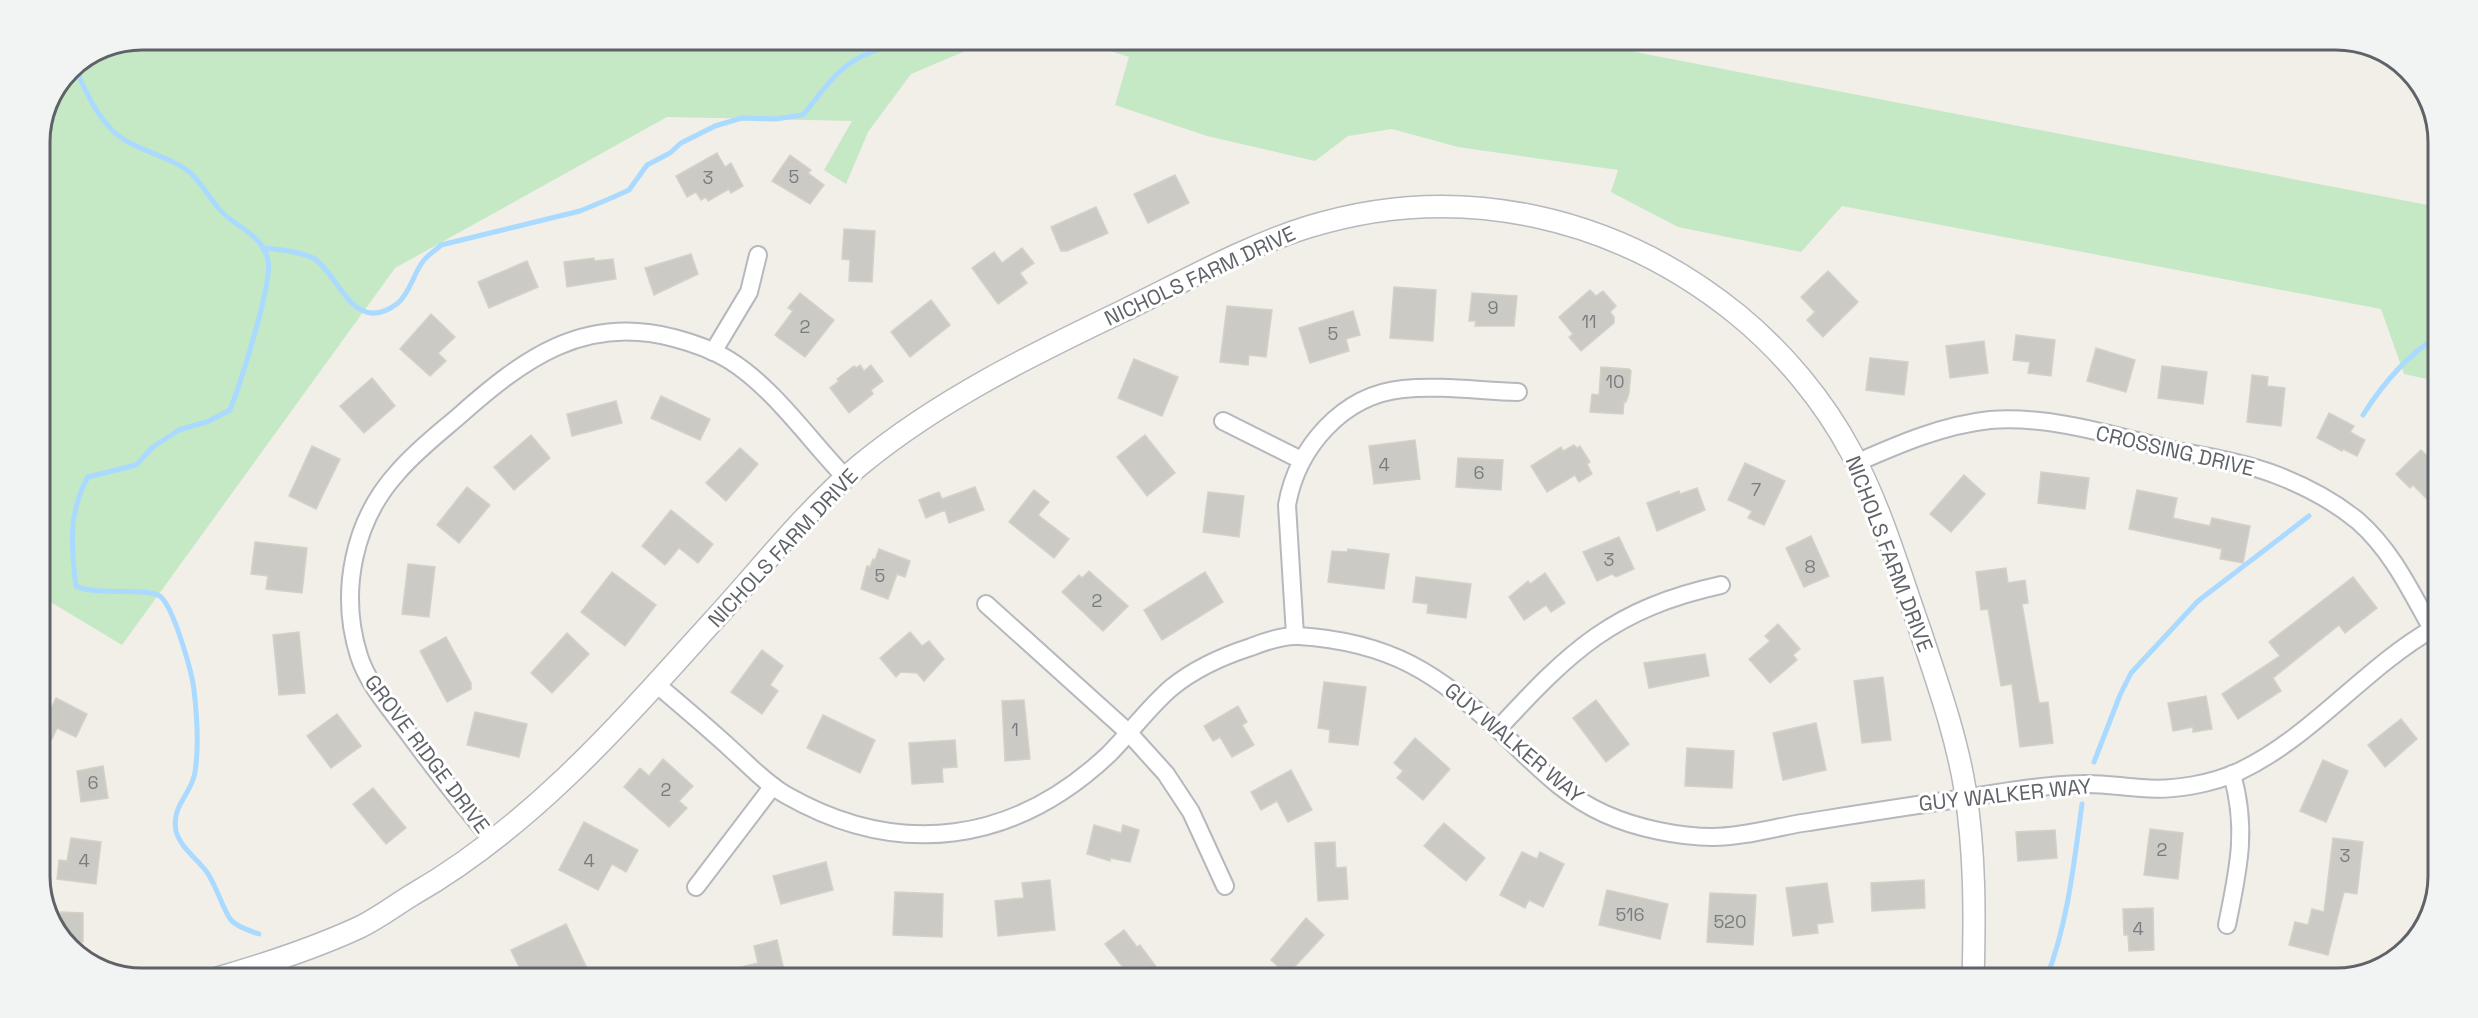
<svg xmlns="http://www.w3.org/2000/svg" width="2478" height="1018" font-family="'Space Grotesk',sans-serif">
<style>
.green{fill:#c5e8c5}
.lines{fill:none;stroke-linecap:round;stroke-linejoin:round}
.stream{stroke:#aadaff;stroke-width:5}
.building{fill:#cccac5;stroke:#d6d1c6;stroke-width:1.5}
.minor-casing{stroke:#b5b8bc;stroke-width:20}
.tertiary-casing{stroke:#b5b8bc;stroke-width:24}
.minor{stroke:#fff;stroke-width:16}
.tertiary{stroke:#fff;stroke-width:21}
.labels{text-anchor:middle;stroke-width:6;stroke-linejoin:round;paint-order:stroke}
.number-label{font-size:18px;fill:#7a7d7f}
.street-label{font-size:21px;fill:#5f6368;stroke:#fff}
.rim{fill:none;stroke:#5f6368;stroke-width:3}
</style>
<rect width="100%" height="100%" fill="#f1efe8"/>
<g class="green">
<polygon points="141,39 994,39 911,74 868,132 846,184 824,170 852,121 667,117 395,268 122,645 39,595 39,135 69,69 103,47"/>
<polygon points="1073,39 1568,39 2438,207 2436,381 2404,374 2381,309 1842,206 1801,252 1678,227 1611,192 1618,170 1458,147 1392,129 1348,136 1315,161 1207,136 1115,105 1129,57"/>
</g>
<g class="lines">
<g class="stream">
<path d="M74,66C85,89 95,114 114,132C135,151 165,154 187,170C200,180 208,196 219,209C235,228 261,232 268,260C273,283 240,384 230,410L209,421L179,430L153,447L136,465L88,477C68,512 71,547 76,586C99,597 148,586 161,597C174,609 192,672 194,690C197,716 199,747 195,772C192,794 171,805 176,831C180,847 197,859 206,871C216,884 223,910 231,920C237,927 250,931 259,934"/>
<path d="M263,248C280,250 298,251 313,258C339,273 353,338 398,303C410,293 414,272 424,260C429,254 436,250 441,245L580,211L609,199L629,190L647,165L670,153L681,143L715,126L742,118L775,119L803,115C845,62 848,56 915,39"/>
<path d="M2363,415C2382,385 2406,356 2437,337"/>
<polyline points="2094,762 2120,695 2131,673 2198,601 2309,516"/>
<path d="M2046,979C2068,923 2074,863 2082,804"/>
</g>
</g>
<g class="building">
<polygon points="717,153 725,167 731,163 743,186 731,193 729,189 708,201 706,197 701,200 696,192 687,197 676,176"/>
<polygon points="790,155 811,170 808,173 824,185 810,204 772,181"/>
<polygon points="1175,175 1189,203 1148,223 1134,194"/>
<polygon points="1096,207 1108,233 1067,251 1061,251 1051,227"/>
<polygon points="844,229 875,231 872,282 849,281 850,260 842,259"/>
<polygon points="1022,248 1034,263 1020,273 1027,283 998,304 972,268 994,252 1002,263"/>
<polygon points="691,254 698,274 654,295 645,268"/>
<polygon points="594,258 594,261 613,259 616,279 567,287 564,262"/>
<polygon points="527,261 538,287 489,308 478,282"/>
<polygon points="1828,271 1858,302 1823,337 1807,320 1815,312 1801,297"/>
<polygon points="1394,287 1436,290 1433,341 1390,338"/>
<polygon points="1590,290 1596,296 1603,291 1616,306 1610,312 1614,317 1614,323 1581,351 1569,337 1573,334 1559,317"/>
<polygon points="800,293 834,320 805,357 775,335 793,311 788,308"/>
<polygon points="1472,293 1517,296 1514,326 1475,326 1476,321 1469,321"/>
<polygon points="931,300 950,325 910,357 891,332"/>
<polygon points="1227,306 1272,310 1266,357 1249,355 1248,365 1220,362"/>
<polygon points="1353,311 1360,335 1346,339 1349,351 1310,363 1299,328"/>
<polygon points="431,314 455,337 438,353 446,361 430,376 400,349"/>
<polygon points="2016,335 2055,340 2051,376 2028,373 2030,362 2013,360"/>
<polygon points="1984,341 1988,373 1950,378 1946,346"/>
<polygon points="2096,348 2135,360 2126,392 2087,381"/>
<polygon points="1870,358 1908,362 1904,395 1866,390"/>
<polygon points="1134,359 1178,377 1162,416 1118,398"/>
<polygon points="860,365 864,371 871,365 883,381 871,390 873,394 849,413 830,388 839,381 837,379 854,366 856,368"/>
<polygon points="2162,366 2207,372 2203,404 2158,398"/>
<polygon points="1601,367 1629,369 1631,371 1629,393 1626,402 1624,402 1623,414 1590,412 1592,394 1599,395"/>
<polygon points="2252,375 2268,377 2267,386 2285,388 2281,426 2247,422"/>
<polygon points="372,378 395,406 364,433 340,406"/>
<polygon points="661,396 710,419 700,440 651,418"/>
<polygon points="616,401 622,423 572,436 567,414"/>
<polygon points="2329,413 2354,426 2350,432 2365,440 2357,456 2343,449 2342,451 2317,438"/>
<polygon points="531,435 550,458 514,490 494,467"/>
<polygon points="1145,435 1175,473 1147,496 1117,457"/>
<polygon points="1415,440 1420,479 1374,484 1369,446"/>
<polygon points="1574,445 1577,448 1580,446 1590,462 1587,464 1592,474 1579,482 1575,475 1547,492 1531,466 1561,447 1563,451"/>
<polygon points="312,446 340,459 316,509 289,496"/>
<polygon points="740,448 758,464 726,501 706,483"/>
<polygon points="2421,450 2436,464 2435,507 2413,485 2410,488 2396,474"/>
<polygon points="1458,458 1503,460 1501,490 1456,487"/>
<polygon points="1745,463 1785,481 1764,525 1748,518 1752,511 1728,500"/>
<polygon points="2041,472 2089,478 2085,509 2038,503"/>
<polygon points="1964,475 1985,494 1951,532 1930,514"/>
<polygon points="467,487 490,505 459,543 437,525"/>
<polygon points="975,487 984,510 949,523 945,510 926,518 919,500 939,492 942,499"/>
<polygon points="1697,488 1705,510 1657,531 1647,503 1679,491 1680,494"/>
<polygon points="1034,490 1049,502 1038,515 1069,539 1054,558 1009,522"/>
<polygon points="2137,490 2177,498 2173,518 2210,526 2212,518 2250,526 2243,563 2220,559 2222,549 2129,529"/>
<polygon points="1208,492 1244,496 1239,537 1203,532"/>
<polygon points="671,510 713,544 698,563 679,548 665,565 642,546"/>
<polygon points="1811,536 1829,576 1804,587 1786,548"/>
<polygon points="1619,537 1634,569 1616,577 1612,574 1597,581 1583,552"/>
<polygon points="255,542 307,548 302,593 266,589 268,576 251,574"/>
<polygon points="879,549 910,561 905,577 897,574 888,599 861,589 867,566 870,567 873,559 875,560"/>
<polygon points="1348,549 1389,554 1384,589 1328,582 1332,551 1347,552"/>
<polygon points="408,564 435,567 429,617 402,614"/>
<polygon points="2006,568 2008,583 2025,580 2028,603 2022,604 2039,703 2048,702 2053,743 2020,747 2012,684 2001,686 1988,609 1981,610 1976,572"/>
<polygon points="1089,571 1128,606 1103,631 1062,592 1079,575 1082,578"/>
<polygon points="612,572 656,605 625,646 581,612"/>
<polygon points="1205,572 1223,602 1162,640 1144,610"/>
<polygon points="1545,573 1565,603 1551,612 1546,605 1524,620 1509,597 1528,581 1530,584"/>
<polygon points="1416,577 1471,584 1466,618 1427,613 1428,604 1413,602"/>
<polygon points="2353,577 2377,608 2345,633 2339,625 2273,678 2281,691 2238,719 2222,694 2280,656 2269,642"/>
<polygon points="1778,624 1800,649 1793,655 1797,660 1770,683 1749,659 1770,641 1765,636"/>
<polygon points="299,632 305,693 279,695 273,635"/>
<polygon points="910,632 922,646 929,641 944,659 924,681 917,673 901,672 896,677 880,658"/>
<polygon points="567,633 589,654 552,693 531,673"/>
<polygon points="446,637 471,683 471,689 447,702 420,651"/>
<polygon points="762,650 783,666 770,685 778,691 762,714 731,692"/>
<polygon points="1705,654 1709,676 1649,688 1644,663"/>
<polygon points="1883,677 1891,740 1862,743 1854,681"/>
<polygon points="1324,682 1366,687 1358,745 1329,742 1330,730 1318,728"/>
<polygon points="2206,696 2212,729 2193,732 2193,727 2173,731 2168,703"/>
<polygon points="56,698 87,714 76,737 57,728 52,739 39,733"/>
<polygon points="1024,700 1030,759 1005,761 1002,701"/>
<polygon points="1596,700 1629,744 1606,762 1573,718"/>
<polygon points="1238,706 1247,722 1242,725 1254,745 1232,757 1220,737 1213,741 1204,726"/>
<polygon points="475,712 527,724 519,757 467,745"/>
<polygon points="337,714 361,746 331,768 307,736"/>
<polygon points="823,715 875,740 860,773 807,748"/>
<polygon points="2401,719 2417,739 2385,767 2368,745"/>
<polygon points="1816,723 1826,770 1783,780 1773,733"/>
<polygon points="1415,738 1450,769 1423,800 1397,778 1403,771 1394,763"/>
<polygon points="955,740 957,767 942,768 943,782 912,784 909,743"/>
<polygon points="1687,748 1734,751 1732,788 1685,786"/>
<polygon points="663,759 693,786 679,801 687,808 669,827 624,787 640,768 649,776"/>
<polygon points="2323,760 2348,771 2326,822 2300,811"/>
<polygon points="103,766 108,798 81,802 77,771"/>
<polygon points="1291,770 1312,810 1288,822 1277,801 1261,810 1251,792"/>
<polygon points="373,788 406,828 386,844 353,804"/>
<polygon points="584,822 638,850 626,872 612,864 598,890 559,870"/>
<polygon points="1444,823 1485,858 1466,881 1424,846"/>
<polygon points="1094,825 1121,833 1123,825 1139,830 1130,862 1110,858 1110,861 1087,854"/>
<polygon points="2150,829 2183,833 2178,879 2144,875"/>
<polygon points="2055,830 2057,858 2018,861 2016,832"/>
<polygon points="71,838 101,842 96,884 57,879 59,860 67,861"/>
<polygon points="2333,838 2363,842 2357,894 2344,892 2328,955 2289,945 2295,922 2308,925 2312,909 2324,912"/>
<polygon points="1335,842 1336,868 1346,867 1348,899 1318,901 1315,843"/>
<polygon points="1522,852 1537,859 1540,852 1564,864 1543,907 1529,900 1525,908 1500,895"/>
<polygon points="826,862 833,890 781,904 773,876"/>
<polygon points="1050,880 1055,930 998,936 995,901 1024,898 1022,883"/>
<polygon points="1924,880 1925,908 1872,911 1871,883"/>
<polygon points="1827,883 1833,922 1817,924 1818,933 1793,936 1786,888"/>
<polygon points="1607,890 1668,904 1660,939 1599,925"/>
<polygon points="895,892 943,894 942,937 893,935"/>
<polygon points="1710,893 1756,895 1753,945 1707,942"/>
<polygon points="2153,908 2154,950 2129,951 2128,935 2124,935 2123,909"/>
<polygon points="61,912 83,913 83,942 61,940"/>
<polygon points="1306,918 1324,935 1287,975 1271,960"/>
<polygon points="566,924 592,979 543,979 541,973 525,979 511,950"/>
<polygon points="1124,930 1137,947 1140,945 1160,972 1151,979 1132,979 1105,944"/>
<polygon points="777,940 786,979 718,979 717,973 758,963 754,946"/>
</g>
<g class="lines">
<g class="minor-casing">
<g id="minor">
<polyline points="713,352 749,292 758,255"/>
<polyline points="1223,421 1301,460"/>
<path d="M1856,463C1899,444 1943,425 1990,420C2050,415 2115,436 2173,450C2208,457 2246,463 2279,476C2307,487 2335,502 2358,521C2392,551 2410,590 2432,629"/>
<polyline points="986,604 1129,733 1166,774 1191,812 1225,886"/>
<path d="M1295,635L1287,505C1297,448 1342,395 1403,389C1440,385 1481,391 1518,392"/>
<path d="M656,684C682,706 707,727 732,750C749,765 766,784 786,795C900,860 1015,843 1109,754C1130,733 1148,708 1171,688C1194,669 1223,656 1251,647C1266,641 1283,635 1299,636C1391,642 1437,673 1503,734C1535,764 1564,796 1605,814C1636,828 1679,837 1713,837C1742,837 1773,828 1802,823C1859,814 1915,805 1972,797C2008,791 2045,785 2082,784C2102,783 2122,787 2142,788C2173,791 2212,784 2240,771C2313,736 2364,668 2434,628"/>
<path d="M1498,729C1571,650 1613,609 1721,585"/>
<path d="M494,842C463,806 434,768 406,730C389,707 368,684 359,656C339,593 353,521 398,472C416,451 438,434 459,416C523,359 584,314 674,338C693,343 713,350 729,360C773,387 810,441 846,478"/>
<polyline points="696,887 773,786"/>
<path d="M2227,925C2238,870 2248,830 2232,774"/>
</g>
</g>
<g class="tertiary-casing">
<path id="tertiary" d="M214,979C263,965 312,949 358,928C377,919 394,906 412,895C532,826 620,724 712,622C760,570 805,511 860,465C939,400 1031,355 1123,311C1183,282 1244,247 1308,227C1460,180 1616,216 1738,315C1783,352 1824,401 1851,452C1881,507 1899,571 1920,630C1937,682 1956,734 1965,789C1975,852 1975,915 1973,979"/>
</g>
<use href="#minor" class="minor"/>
<use href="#tertiary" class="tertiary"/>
</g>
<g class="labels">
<g class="number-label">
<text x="794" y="183">5</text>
<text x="708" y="184">3</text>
<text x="1493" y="314">9</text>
<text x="1589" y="328">11</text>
<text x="805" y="333">2</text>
<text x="1333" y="340">5</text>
<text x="1615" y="388">10</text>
<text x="1384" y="471">4</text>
<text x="1479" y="479">6</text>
<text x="1756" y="496">7</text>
<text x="1609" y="566">3</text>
<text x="1810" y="573">8</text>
<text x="880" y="582">5</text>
<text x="1097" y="607">2</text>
<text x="1015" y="736">1</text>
<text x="93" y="789">6</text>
<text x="666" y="796">2</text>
<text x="2162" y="856">2</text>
<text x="2345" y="862">3</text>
<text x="84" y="867">4</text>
<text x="589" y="867">4</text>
<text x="1630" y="921">516</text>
<text x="1730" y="928">520</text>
<text x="2138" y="935">4</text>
</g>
<g class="street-label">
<text transform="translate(1200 276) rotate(-25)" y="7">NICHOLS FARM DRIVE</text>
<text transform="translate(2175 451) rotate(13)" y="7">CROSSING DRIVE</text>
<text transform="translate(783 548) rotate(-47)" y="7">NICHOLS FARM DRIVE</text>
<text transform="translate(1889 554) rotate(69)" y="7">NICHOLS FARM DRIVE</text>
<text transform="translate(1514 743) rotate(40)" y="7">GUY WALKER WAY</text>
<text transform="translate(427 754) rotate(53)" y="7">GROVE RIDGE DRIVE</text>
<text transform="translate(2005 795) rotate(-6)" y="7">GUY WALKER WAY</text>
</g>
</g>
<path d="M0 0H2478V1018H0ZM142 50H2336A92 92 0 0 1 2428 142V876A92 92 0 0 1 2336 968H142A92 92 0 0 1 50 876V142A92 92 0 0 1 142 50Z" fill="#f2f3f3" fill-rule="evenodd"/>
<path class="rim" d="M142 50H2336A92 92 0 0 1 2428 142V876A92 92 0 0 1 2336 968H142A92 92 0 0 1 50 876V142A92 92 0 0 1 142 50Z"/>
</svg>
